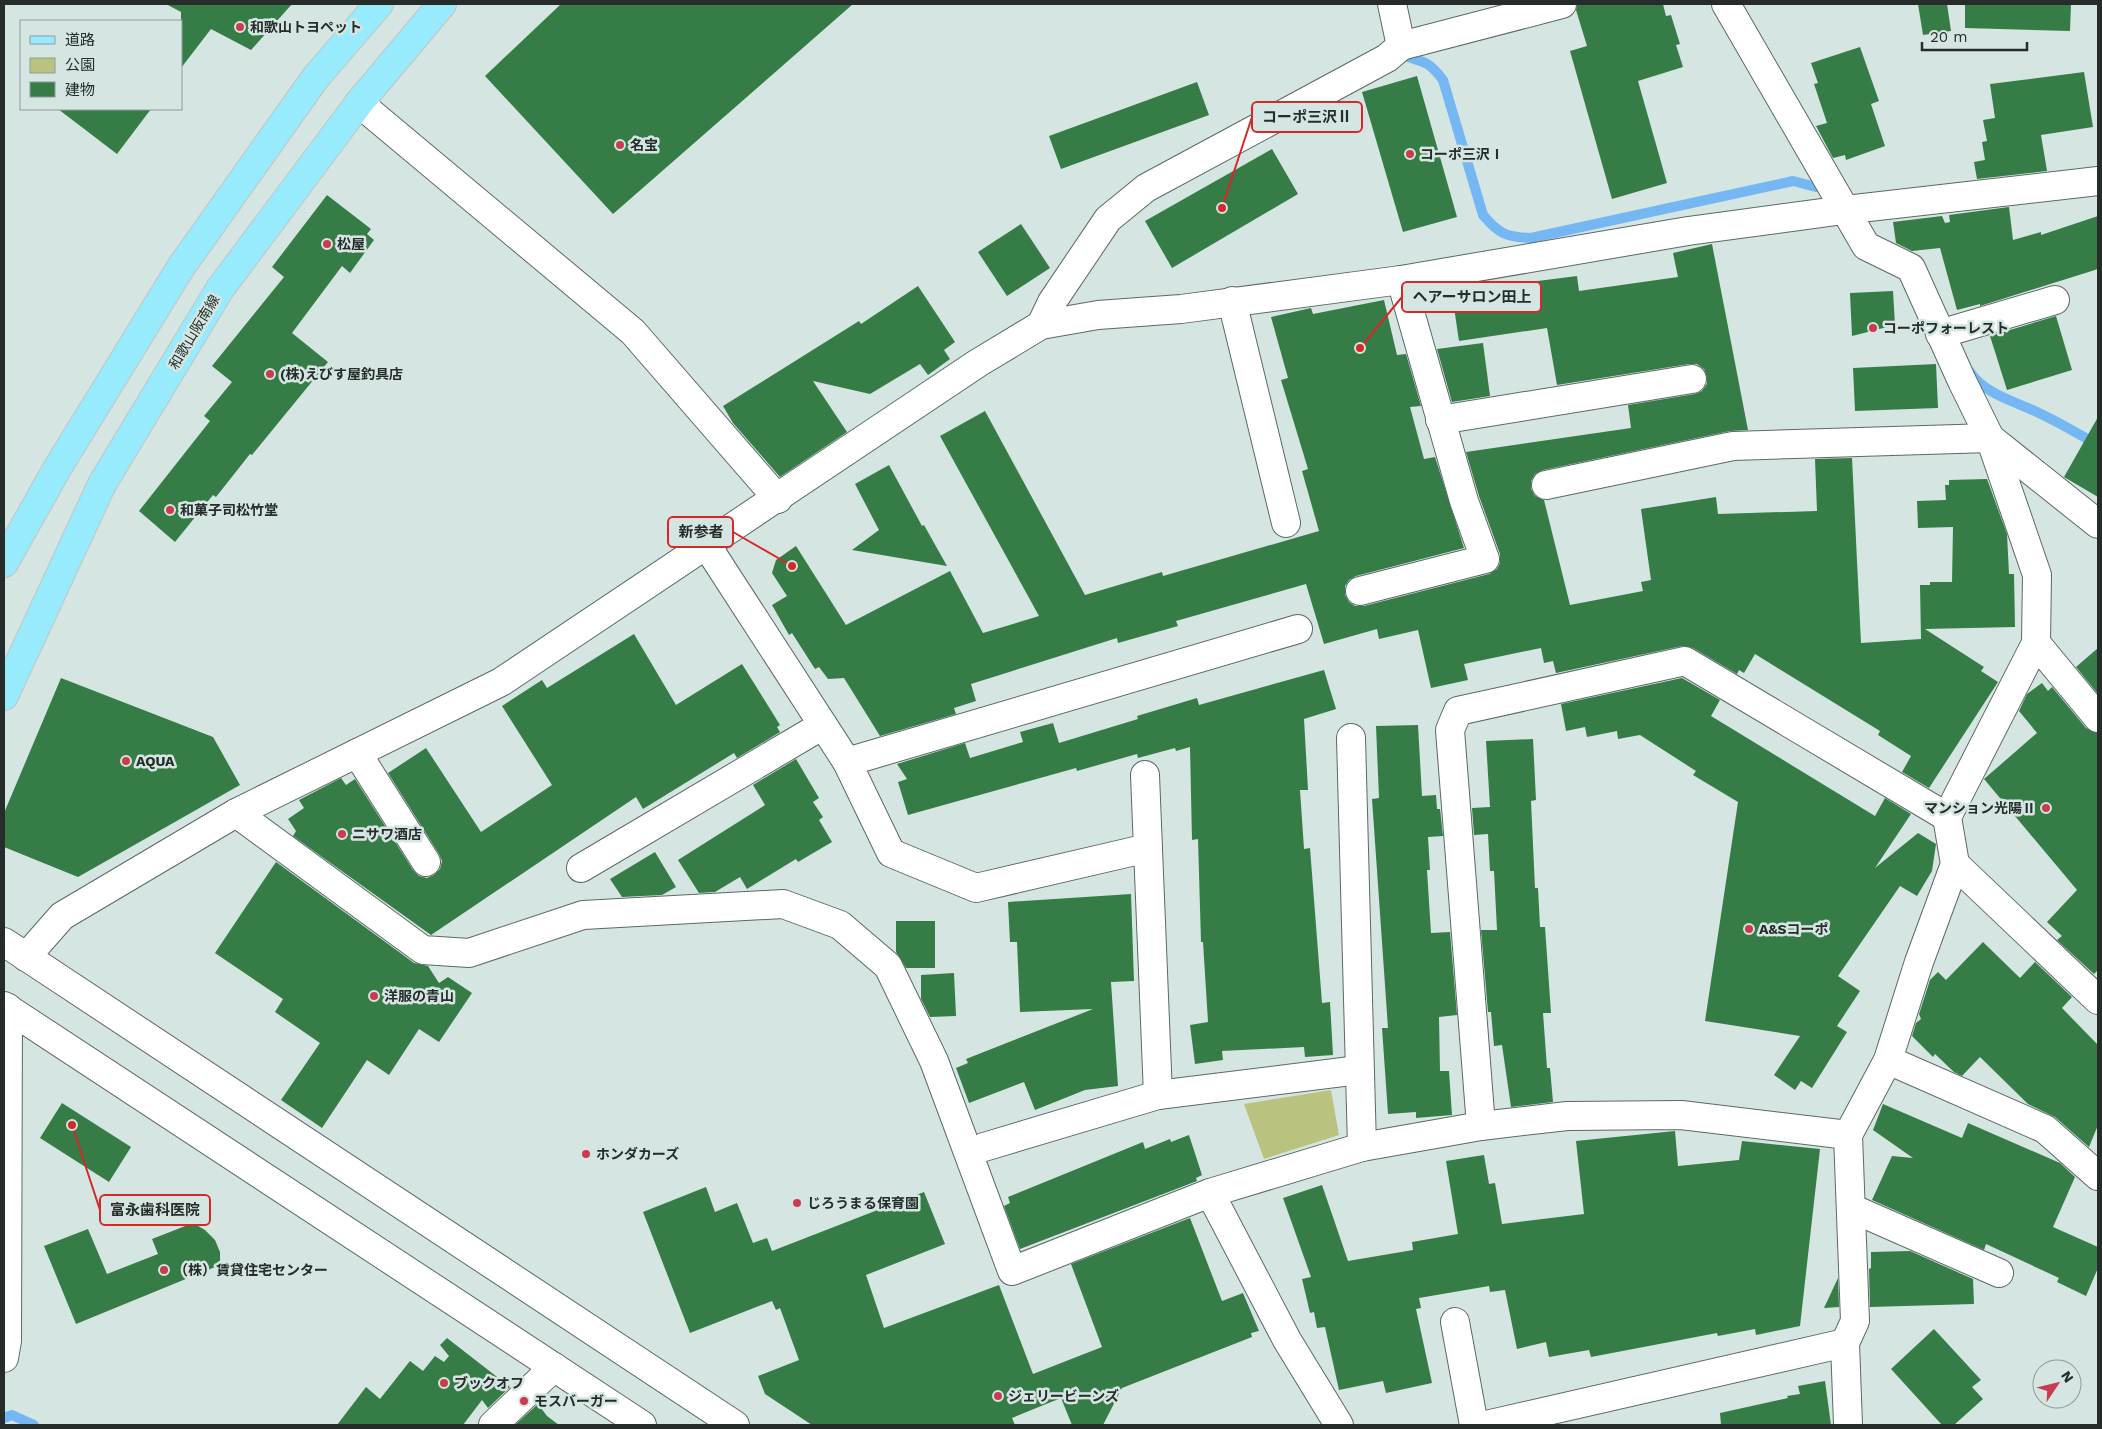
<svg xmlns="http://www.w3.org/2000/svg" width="2102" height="1429" font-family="'Work Sans','Noto Sans JP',sans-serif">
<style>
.green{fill:#b9c37f}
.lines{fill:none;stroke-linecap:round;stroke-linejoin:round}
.stream{stroke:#75b7f3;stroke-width:10}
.building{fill:#367c46}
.minor-casing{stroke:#5b6966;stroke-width:30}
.major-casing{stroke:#c2c4c3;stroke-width:30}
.minor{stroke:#fff;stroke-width:28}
.major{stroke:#98ebfd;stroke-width:28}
.poi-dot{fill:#cb3b50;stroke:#d5e6e2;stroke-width:2}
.labels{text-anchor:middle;stroke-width:5;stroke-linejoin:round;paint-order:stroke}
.poi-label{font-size:14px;font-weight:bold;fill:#252c2a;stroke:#d5e6e2;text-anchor:start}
.street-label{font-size:14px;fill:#252c2a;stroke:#d5e6e2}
.leader{fill:none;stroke:#d62828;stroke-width:2}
.callout-dot{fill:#d62828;stroke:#d5e6e2;stroke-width:2}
.callout{fill:#d5e6e2;stroke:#d62828;stroke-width:2}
.callout-label{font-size:15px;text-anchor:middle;font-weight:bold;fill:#252c2a}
</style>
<rect width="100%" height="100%" fill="#d5e6e2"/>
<polygon class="green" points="1331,1090 1339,1135 1264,1159 1244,1104"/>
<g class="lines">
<g class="stream">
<path d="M1397,52C1420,65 1423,54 1443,80L1483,215C1499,234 1506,237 1531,238L1793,181L1816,187"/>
<path d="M1970,372C1986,396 2019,402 2043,415C2062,424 2080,435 2098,445"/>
<polyline points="4,1418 12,1415 34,1425"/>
</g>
</g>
<g class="building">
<polygon points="166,4 292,4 251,50 211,29 181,68 181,12"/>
<polygon points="561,4 853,4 613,214 485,76"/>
<polygon points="1577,4 1663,4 1666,16 1671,15 1680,44 1676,45 1683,67 1638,81 1667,183 1612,199 1570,51 1587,46 1576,10"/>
<polygon points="1918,4 1947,4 1951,31 1923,35"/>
<polygon points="1965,4 2071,4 2070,31 1965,28"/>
<polygon points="1860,47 1879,101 1871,104 1885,146 1846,160 1845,155 1833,158 1816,126 1827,123 1814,84 1818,83 1811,63"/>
<polygon points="2084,72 2093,127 2041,135 2047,171 1977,179 1974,162 1985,160 1982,142 1987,141 1983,120 1995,118 1990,84"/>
<polygon points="1417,76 1457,217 1403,232 1362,92"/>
<polygon points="1197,82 1209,115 1061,169 1049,136"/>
<polygon points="58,109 151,109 117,154"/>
<polygon points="1272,149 1298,194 1172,268 1145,221"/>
<polygon points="327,195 371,229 367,234 374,240 350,273 342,266 292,333 328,362 252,455 250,454 216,497 213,495 175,542 139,511 210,421 204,416 232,382 212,366 284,277 272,267"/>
<polygon points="2009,207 2013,240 2041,232 2041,235 2098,216 2098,269 1980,306 1980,304 1957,310 1940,248 1912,251 1896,243 1893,222 1942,216 1945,223 1950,222 1949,215"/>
<polygon points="1021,224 1050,268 1007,296 978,252"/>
<polygon points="1712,244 1748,430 1730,431 1543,470 1535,474 1531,481 1531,489 1535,496 1544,500 1570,605 1643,591 1641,582 1651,580 1641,509 1716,497 1718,514 1817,511 1815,459 1852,458 1861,643 1921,639 1920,585 1930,585 1930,582 1952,582 1953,527 1918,528 1917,501 1946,500 1945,485 1949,485 1949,480 1987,479 2007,534 2009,574 2014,574 2015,627 1925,629 1984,667 1981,671 1998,682 1929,788 1902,772 1911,756 1878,735 1880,731 1755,654 1744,673 1739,670 1737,674 1693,648 1682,646 1556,673 1553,661 1544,663 1541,648 1464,664 1468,680 1431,688 1418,630 1379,639 1377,629 1324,644 1306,584 1176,621 1178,626 1118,643 1117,638 971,684 976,701 954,708 956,714 880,736 844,678 828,679 819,667 815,669 792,633 789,635 772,605 787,596 772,573 776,560 796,546 846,625 950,571 983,633 1039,616 940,436 985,411 1085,595 1162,572 1163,576 1319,531 1302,471 1308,469 1281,380 1288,378 1271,317 1311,308 1313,314 1384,300 1397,355 1406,354 1421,406 1410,407 1424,459 1435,457 1464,548 1356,576 1349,580 1345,586 1345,595 1349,602 1355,606 1364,606 1489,574 1497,569 1500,563 1500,554 1479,496 1466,452 1631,428 1628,405 1695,394 1702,391 1707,384 1707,377 1704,369 1697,364 1689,364 1557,385 1547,328 1459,341 1451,287 1489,282 1490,287 1577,276 1579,291 1678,277 1673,253"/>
<polygon points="918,286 955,342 944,350 950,359 928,375 920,364 870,394 813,381 847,432 780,477 733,423 723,406 859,321 861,324"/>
<polygon points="1893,291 1895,325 1852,336 1850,293"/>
<polygon points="2056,316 2072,370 2007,390 1990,336"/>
<polygon points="1483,343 1490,396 1452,402 1437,349"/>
<polygon points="1936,364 1938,408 1855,411 1853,368"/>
<polygon points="2098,417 2098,497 2064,477"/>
<polygon points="889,465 922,526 924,525 947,566 852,550 879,530 855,484"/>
<polygon points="634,634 676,705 742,664 780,725 777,727 780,732 737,758 734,753 643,809 636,797 431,935 293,836 296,831 288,819 304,808 299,800 341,778 346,785 355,779 413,870 419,876 427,878 434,875 440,869 442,861 439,854 388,773 426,748 481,832 552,785 502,706 542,680 547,688"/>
<polygon points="2098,648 2098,694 2076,667"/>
<polygon points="1324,670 1336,709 1304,719 1308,790 1300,790 1304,849 1310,848 1322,1003 1330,1002 1333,1055 1305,1057 1304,1047 1222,1051 1223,1060 1195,1064 1190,1025 1208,1022 1203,942 1201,942 1198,839 1192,840 1190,747 1176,751 1175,748 1138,758 1137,754 1077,771 1076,768 908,815 898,782 907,779 897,764 965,743 970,758 1023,742 1020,732 1053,723 1059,743 1138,719 1137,716 1197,698 1199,705"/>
<polygon points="61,678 213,737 240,785 78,877 4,847 4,813"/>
<polygon points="1682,678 1720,700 1711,716 1875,816 1885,798 1911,814 1875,868 1918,833 1936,844 1932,871 1917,896 1900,886 1838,976 1860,991 1837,1026 1847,1032 1812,1088 1801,1081 1795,1090 1774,1075 1800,1036 1705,1021 1738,802 1693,775 1696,771 1640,735 1618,739 1617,731 1587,737 1585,727 1566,731 1561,704"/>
<polygon points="2042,683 2048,691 2052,687 2086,728 2098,733 2098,970 2094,974 2057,940 2062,936 2047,922 2077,890 1984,779 2037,733 2019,711 2027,694"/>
<polygon points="1418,725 1422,796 1436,795 1437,809 1440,809 1443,836 1428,837 1430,870 1427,870 1431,933 1450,932 1457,1015 1439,1017 1440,1071 1449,1071 1452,1115 1416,1118 1416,1112 1388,1114 1382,1028 1388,1028 1372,799 1379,798 1376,726"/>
<polygon points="1533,739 1536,800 1531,801 1535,888 1538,888 1540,927 1545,927 1551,1013 1543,1013 1547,1068 1550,1068 1553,1102 1511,1107 1502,1045 1494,1046 1491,1012 1488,1012 1481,930 1497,930 1494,871 1490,871 1488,834 1474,835 1472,808 1490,807 1486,741"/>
<polygon points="796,759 819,798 813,802 823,817 819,820 832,842 798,862 796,859 747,889 740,877 715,892 699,893 678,860 765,805 753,785"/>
<polygon points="655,852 676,887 662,895 622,897 610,879"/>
<polygon points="276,862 414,963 428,966 439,983 448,977 472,993 439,1042 419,1029 389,1075 367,1060 322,1128 281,1100 320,1043 275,1012 283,999 215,953"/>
<polygon points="1131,894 1134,981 1111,982 1118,1086 1085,1090 1035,1110 1024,1082 969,1103 956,1068 968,1063 966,1059 1093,1009 1020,1012 1017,942 1010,942 1008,902"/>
<polygon points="896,921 935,921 935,968 906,968 896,952"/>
<polygon points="1983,942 2020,978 2035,962 2072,997 2062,1008 2098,1045 2098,1125 2089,1147 2055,1117 2028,1104 1980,1057 1962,1076 1954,1072 1935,1054 1933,1057 1912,1036 1916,1023 1921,1019 1919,1014 1930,980 1938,972 1946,980"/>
<polygon points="954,973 956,1016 930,1017 921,999 921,975"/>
<polygon points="62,1103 131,1147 109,1182 40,1138"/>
<polygon points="1883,1104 1962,1138 1968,1123 2060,1163 2075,1177 2053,1227 2098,1247 2098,1268 2086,1296 2057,1282 2059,1278 1986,1244 1984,1250 1872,1200 1892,1156 1913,1158 1873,1130"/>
<polygon points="1675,1131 1678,1166 1739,1160 1742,1141 1820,1149 1800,1326 1756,1335 1755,1329 1718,1336 1717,1333 1591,1357 1589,1350 1549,1357 1546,1342 1517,1349 1505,1290 1490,1292 1489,1286 1419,1298 1421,1308 1416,1309 1432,1383 1386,1393 1383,1381 1339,1390 1325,1327 1317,1328 1314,1312 1310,1313 1302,1279 1311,1277 1283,1198 1322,1185 1348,1261 1413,1250 1412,1242 1458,1234 1446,1161 1484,1155 1489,1184 1495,1183 1502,1224 1584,1214 1576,1141"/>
<polygon points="1189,1135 1202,1175 1196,1178 1197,1181 1020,1249 1004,1206 1010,1203 1008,1197 1143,1142 1145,1149 1170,1139 1171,1142"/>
<polygon points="706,1187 715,1212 737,1203 753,1243 767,1238 772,1251 924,1192 945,1244 866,1275 884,1328 999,1285 1033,1374 1102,1347 1071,1264 1190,1218 1222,1301 1243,1293 1259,1331 1251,1333 1252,1337 1122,1388 1103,1425 1072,1425 1061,1398 1012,1418 1015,1425 812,1425 765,1394 758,1376 799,1360 780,1308 776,1310 772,1301 690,1333 643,1212"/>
<polygon points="193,1223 205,1230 215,1240 220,1252 220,1265 76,1324 44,1246 88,1229 107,1274 158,1254 152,1239"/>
<polygon points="1910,1251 1973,1279 1974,1304 1870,1307 1869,1269 1871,1268 1871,1252"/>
<polygon points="1838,1278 1839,1307 1824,1308"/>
<polygon points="1934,1329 1981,1380 1972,1387 1983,1399 1954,1425 1942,1425 1891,1369"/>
<polygon points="447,1338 510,1387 488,1408 482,1400 463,1425 337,1425 366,1387 380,1399 410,1361 423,1371 435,1356 444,1362 449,1356 440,1345"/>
<polygon points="1825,1381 1831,1425 1721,1425 1720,1413 1788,1398 1787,1396 1800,1394 1798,1386"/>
<polygon points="538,1404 547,1416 559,1425 515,1425"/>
</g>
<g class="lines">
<g class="minor-casing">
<g id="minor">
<polyline points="1392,4 1401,46"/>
<polyline points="1726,4 1866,246 1911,268 1962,381 1990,438 2037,575 2036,643 1947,817 1955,864 1919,962 1888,1060 1848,1135 1855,1321 1845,1343 1848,1425"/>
<polyline points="359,103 633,332 778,499"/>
<polyline points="1232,301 1286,523"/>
<polyline points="1041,325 1052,302 1108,219 1146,188 1387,58 1401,46 1562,4"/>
<polyline points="1940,334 2055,300"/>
<polyline points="1440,420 1692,379"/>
<polyline points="1546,485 1733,446 1990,438 2098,524"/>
<polyline points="707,546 847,762 1298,629"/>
<polyline points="1360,591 1485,559 1464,501 1401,280"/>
<polyline points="2036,643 2098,718"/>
<polyline points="1351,738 1362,1147"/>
<polyline points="357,753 426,862"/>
<polyline points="847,762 891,853 976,888 1148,848"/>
<polyline points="1145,775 1158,1095"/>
<polyline points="236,813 423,950 469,953 583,915 783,904 840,925 888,966 934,1061 1012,1271 1210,1193"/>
<polyline points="1955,864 2098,1000"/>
<polyline points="581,868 823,725"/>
<polyline points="4,942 735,1425"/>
<polyline points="26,957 62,916 236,813 501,682 978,363 1041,325 1098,315 1181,309 1401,280 1688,231 1844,210 2098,181"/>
<polyline points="4,1006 642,1425"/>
<polyline points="1888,1060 2045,1129 2098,1176"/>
<polyline points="1848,1135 1681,1115 1567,1116 1481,1126 1450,730 1458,711 1685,661 1947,817"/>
<polyline points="984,1147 1158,1095 1359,1070"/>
<polyline points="1851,1208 1999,1273"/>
<polyline points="1455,1322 1474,1425"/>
<polyline points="4,1358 7,1341 8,1008"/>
<polyline points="493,1425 554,1367"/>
<polyline points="1339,1425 1287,1340 1210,1193 1362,1147 1481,1126"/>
<polyline points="1486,1425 1845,1343"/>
</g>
</g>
<g class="major-casing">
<g id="major">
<polyline points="4,563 58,467 181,267 316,77 379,4"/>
<polyline points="4,696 102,484 220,289 359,103 442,4"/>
</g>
</g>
<use href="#minor" class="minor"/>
<use href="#major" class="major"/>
</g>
<g class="poi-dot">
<circle cx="240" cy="27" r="5"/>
<circle cx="620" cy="145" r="5"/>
<circle cx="1410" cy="154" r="5"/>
<circle cx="327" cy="244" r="5"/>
<circle cx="1873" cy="328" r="5"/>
<circle cx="270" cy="374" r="5"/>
<circle cx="170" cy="510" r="5"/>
<circle cx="126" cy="761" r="5"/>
<circle cx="2046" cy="808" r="5"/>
<circle cx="342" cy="834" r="5"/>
<circle cx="1749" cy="929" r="5"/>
<circle cx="374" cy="996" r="5"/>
<circle cx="586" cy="1154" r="5"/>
<circle cx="797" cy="1203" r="5"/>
<circle cx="164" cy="1270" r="5"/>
<circle cx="444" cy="1383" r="5"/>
<circle cx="998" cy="1396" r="5"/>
<circle cx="524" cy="1401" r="5"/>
</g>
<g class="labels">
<g class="poi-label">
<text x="250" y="32">和歌山トヨペット</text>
<text x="630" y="150">名宝</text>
<text x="1420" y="159">コーポ三沢Ⅰ</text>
<text x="337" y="249">松屋</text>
<text x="1883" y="333">コーポフォーレスト</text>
<text x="280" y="379">(株)えびす屋釣具店</text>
<text x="180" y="515">和菓子司松竹堂</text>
<text x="136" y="766">AQUA</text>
<text x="2036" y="813" text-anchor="end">マンション光陽Ⅱ</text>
<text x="352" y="839">ニサワ酒店</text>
<text x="1759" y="934">A&amp;Sコーポ</text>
<text x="384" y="1001">洋服の青山</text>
<text x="596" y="1159">ホンダカーズ</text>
<text x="807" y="1208">じろうまる保育園</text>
<text x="174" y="1275">（株）賃貸住宅センター</text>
<text x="454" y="1388">ブックオフ</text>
<text x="1008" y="1401">ジェリービーンズ</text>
<text x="534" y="1406">モスバーガー</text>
</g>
<g class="street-label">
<text transform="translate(194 332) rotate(-59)" y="5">和歌山阪南線</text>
</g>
</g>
<path class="leader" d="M1222 208L1252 117M1360 348L1402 297M792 566L733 532M72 1125L100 1210"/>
<g class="callout-dot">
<circle cx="1222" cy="208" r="5"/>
<circle cx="1360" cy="348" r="5"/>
<circle cx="792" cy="566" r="5"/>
<circle cx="72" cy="1125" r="5"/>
</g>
<g class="callout">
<rect x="1252" y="102" width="110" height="30" rx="5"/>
<rect x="1402" y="282" width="139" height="30" rx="5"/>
<rect x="668" y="517" width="65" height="30" rx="5"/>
<rect x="100" y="1195" width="110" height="30" rx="5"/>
</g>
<g class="callout-label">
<text x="1307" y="122">コーポ三沢Ⅱ</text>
<text x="1472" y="302">ヘアーサロン田上</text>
<text x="701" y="537">新参者</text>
<text x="155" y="1215">富永歯科医院</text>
</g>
<rect width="2102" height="1429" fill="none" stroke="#252c2a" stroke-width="10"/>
<rect x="20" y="20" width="162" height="90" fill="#d5e6e2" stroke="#8f9c98"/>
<rect x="30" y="36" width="25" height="8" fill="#98ebfd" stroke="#8f9c98"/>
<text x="65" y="45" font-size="15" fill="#252c2a">道路</text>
<rect x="30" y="58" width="25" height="15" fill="#b9c37f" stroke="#8f9c98"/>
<text x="65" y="70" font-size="15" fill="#252c2a">公園</text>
<rect x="30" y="82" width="25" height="15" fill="#367c46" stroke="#8f9c98"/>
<text x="65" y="95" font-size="15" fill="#252c2a">建物</text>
<g transform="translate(2057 1384) rotate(55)"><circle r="24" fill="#d5e6e2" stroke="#8f9c98"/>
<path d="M0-4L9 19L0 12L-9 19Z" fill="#cb3b50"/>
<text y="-8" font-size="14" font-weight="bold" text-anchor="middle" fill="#252c2a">N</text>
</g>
<path d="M1922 42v8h105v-8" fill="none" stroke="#252c2a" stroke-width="2.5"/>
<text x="1930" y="42" font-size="15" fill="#252c2a" stroke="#d5e6e2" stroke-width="4" paint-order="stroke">20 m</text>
</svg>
